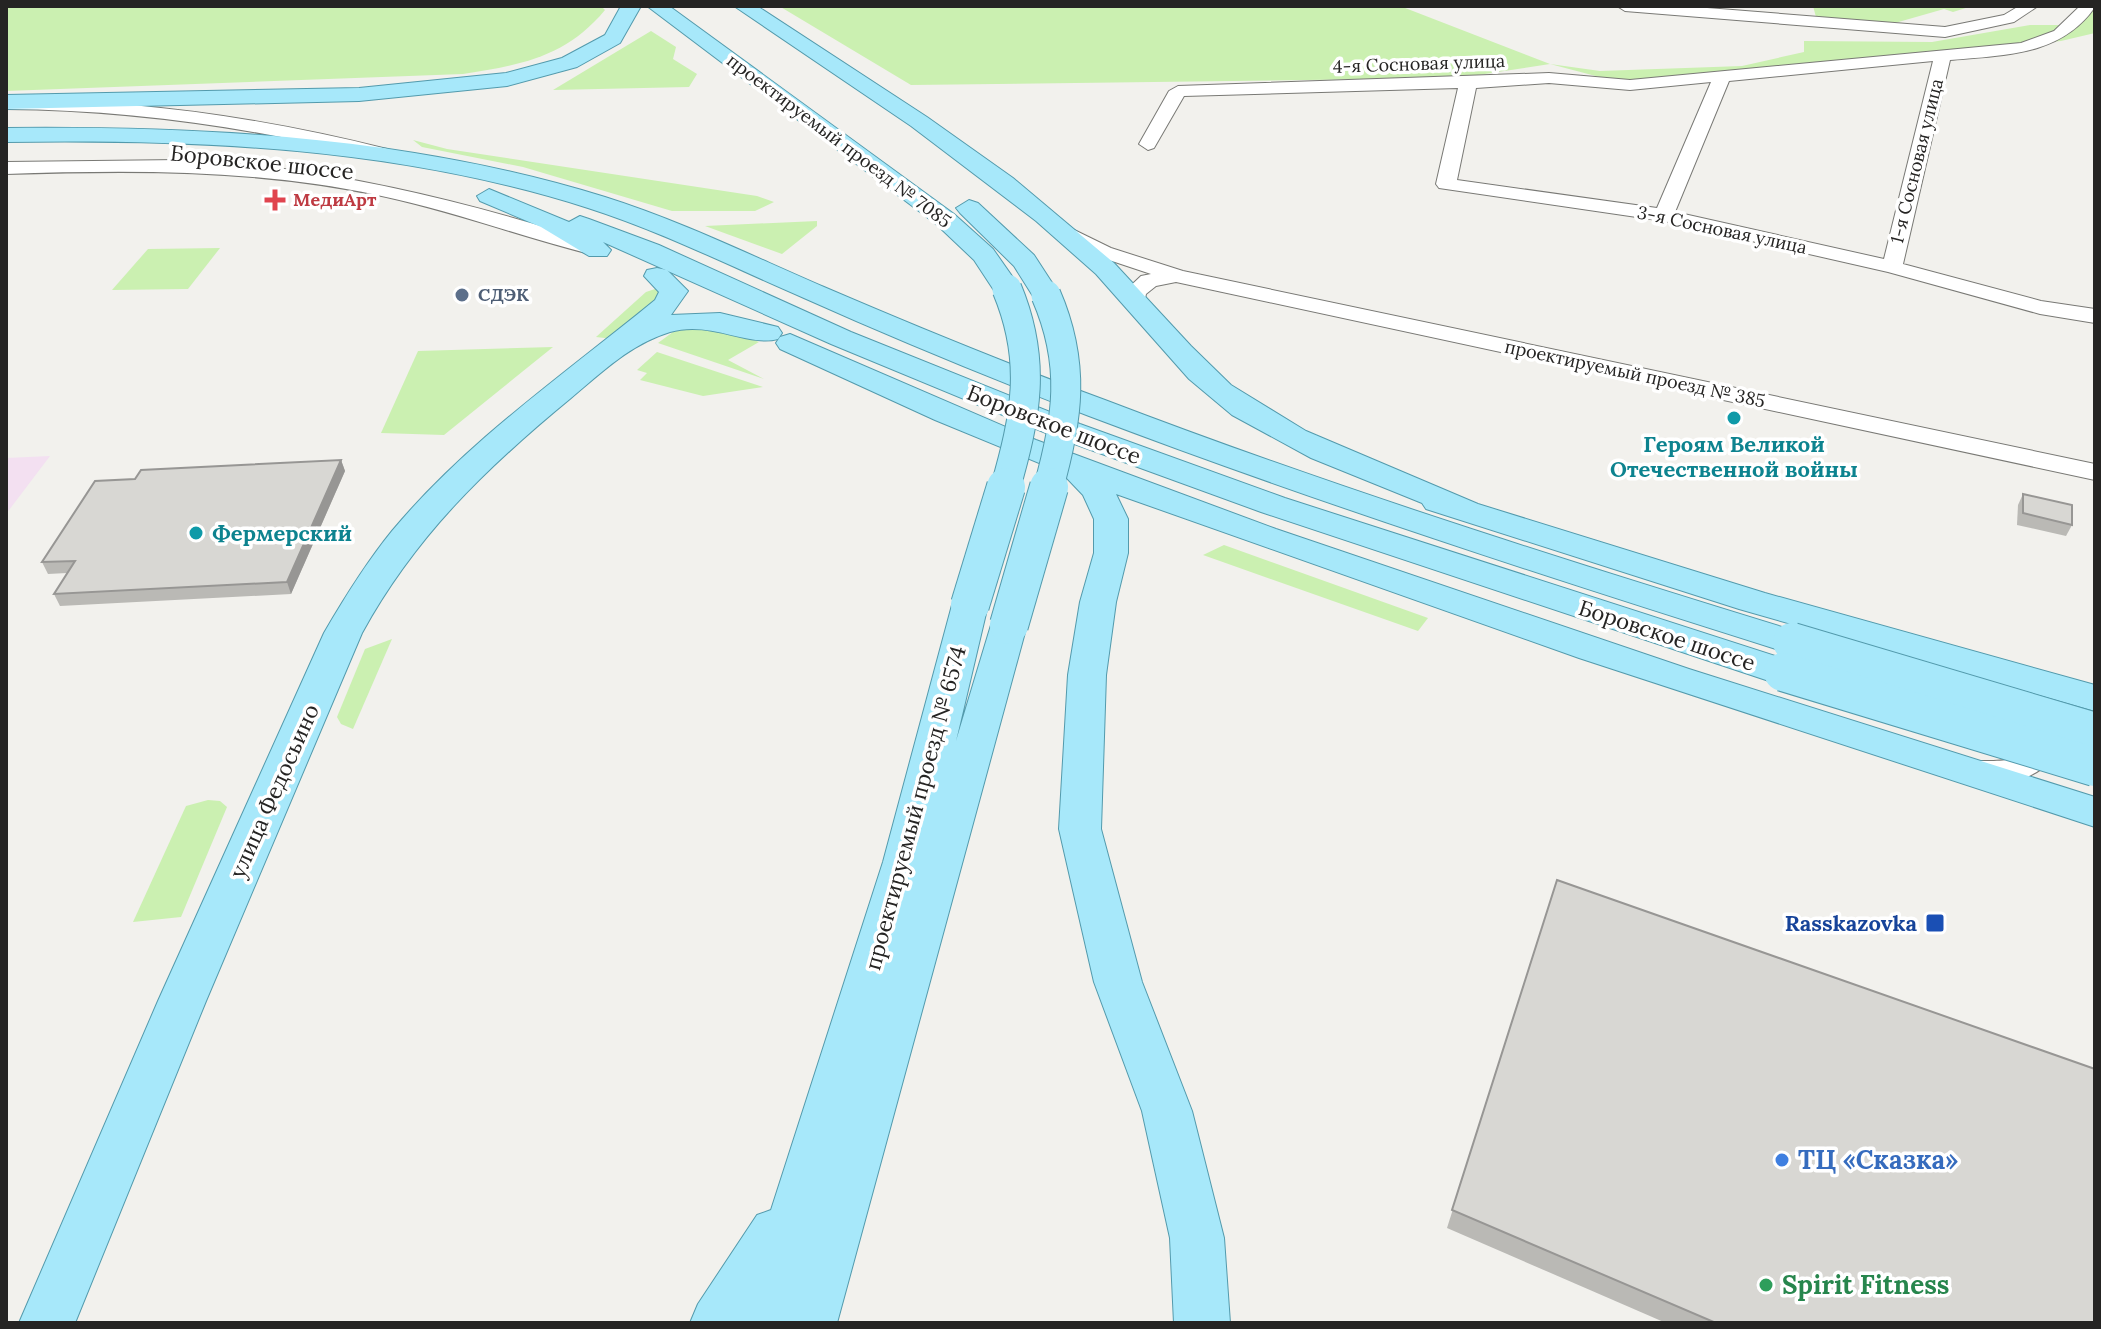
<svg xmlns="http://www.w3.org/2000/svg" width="2101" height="1329" font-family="Lora,serif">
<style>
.education{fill:#f3e0f1}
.green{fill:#cbf0b1}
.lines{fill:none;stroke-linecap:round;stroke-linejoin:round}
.minor-casing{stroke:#797975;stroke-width:2}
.major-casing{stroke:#539aac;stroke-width:2}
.minor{fill:#fff;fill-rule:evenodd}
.major{fill:#a7e8fa;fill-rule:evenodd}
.major-bridge-far1-casing{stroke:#539aac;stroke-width:31;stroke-linecap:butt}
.major-bridge-casing{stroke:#539aac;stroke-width:40;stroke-linecap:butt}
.major-bridge-far1{stroke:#a7e8fa;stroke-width:29}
.major-bridge{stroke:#a7e8fa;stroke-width:38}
.wall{fill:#bab9b5}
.shaded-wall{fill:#979694}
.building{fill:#d8d7d3;stroke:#979694;stroke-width:2}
.health-dot{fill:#e0444e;stroke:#fff;stroke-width:3}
.service-dot{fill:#5c6f8a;stroke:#fff;stroke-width:3}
.culture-dot{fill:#0f9aa8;stroke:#fff;stroke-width:3}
.transit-dot{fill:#1a4fb4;stroke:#fff;stroke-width:3}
.shop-dot{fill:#3f7fe0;stroke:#fff;stroke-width:3}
.leisure-dot{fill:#2e9e5b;stroke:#fff;stroke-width:3}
.labels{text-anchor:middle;stroke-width:7;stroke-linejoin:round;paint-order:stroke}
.far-street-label{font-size:18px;fill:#252423;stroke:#fff}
.far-health-label{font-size:18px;font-weight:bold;fill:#be3a42;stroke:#fff;text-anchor:start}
.far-service-label{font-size:18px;font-weight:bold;fill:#4e5e75;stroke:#fff;text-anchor:start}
.street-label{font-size:22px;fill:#252423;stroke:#fff}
.culture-label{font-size:22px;font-weight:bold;fill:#0d838f;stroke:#fff}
.transit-label{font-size:22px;font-weight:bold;fill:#164399;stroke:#fff;text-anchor:end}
.near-shop-label{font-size:26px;font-weight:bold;fill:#366cbe;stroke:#fff;text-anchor:start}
.near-leisure-label{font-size:26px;font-weight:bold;fill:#27864d;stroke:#fff;text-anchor:start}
</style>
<rect width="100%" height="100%" fill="#f2f1ed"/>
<polygon class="education" points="50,456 6,514 6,458"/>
<g class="green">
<path d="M6,6H601L605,10C566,57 521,65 463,74L6,91Z"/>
<polygon points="779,6 1400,6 1550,64 1600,71 1742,66 1804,52 1804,41 1932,42 2030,25 2073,25 2093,6 2095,33 2061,41 1630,85 1550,64 1458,78 911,85"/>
<polygon points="1813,6 1972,6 1953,12 1944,9 1895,23 1816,17"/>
<polygon points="651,31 676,47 673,59 697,74 689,87 553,90"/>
<polygon points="413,140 447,149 757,196 774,202 755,211 672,211 523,167 422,147"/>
<polygon points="817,221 817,226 782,254 705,226"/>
<polygon points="220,248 188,289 112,290 148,249"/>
<polygon points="658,288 662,298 613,339 596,337 646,292"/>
<polygon points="725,328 759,342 728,360 764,379 658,343 677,329"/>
<polygon points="553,347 444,435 381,433 418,351"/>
<polygon points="657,352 763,387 703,396 640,380 647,373 637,370"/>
<polygon points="1224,545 1428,618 1418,631 1203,555"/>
<polygon points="392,639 353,729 341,724 337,717 365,649"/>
<polygon points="208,800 220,801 227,807 181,917 133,922 186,806"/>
</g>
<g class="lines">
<g class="minor-casing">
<g id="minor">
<polygon points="1617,6 1682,6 1945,27 2004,15 2019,6 2038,6 2014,22 1945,37 1625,11"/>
<path d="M2080,6L2095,7C2061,56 2004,55 1950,60L1903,264L2041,301L2095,309V323L2040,314L1888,272L1664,221L1439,188L1436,184L1458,88L1184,96L1154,148L1148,150L1139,144L1169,91L1178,86L1549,73L1630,80L2021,43L2054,31ZM1933,61L1884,259L1675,212L1729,81ZM1711,82L1657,208L1457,180L1476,88L1549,83L1630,90Z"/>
<path d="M6,99C136,100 261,117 387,149L389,153L380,159C256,128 134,110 6,109Z"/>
<path d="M180,160C325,166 464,200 601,245L604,249L594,255C521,237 451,210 377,195C254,169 131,170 6,174V162Z"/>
<polygon points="1064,225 1111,248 1183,271 2095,464 2095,480 1176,282 1156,286 1146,294 1143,307 1135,309 1124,302 1124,292 1141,276 1151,274 1097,256 1057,235 1054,231 1057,227"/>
<path d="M2047,724L2058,727L2063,735C2052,781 2000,791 1960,779L1955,771L1960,763C1980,757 2016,769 2028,746C2032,740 2032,734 2036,727Z"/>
</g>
</g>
<g class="major-casing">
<g id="major">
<polygon points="621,6 641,6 620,43 577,67 507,86 359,101 6,109 6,95 359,88 506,73 562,58 605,35"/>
<polygon points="647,6 669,6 954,214 993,249 1021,289 1017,295 997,295 974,260 936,224"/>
<polygon points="734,6 757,6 927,117 1013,178 1114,263 1191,346 1231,385 1306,431 1478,504 1765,593 2095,685 2095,711 1739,609 1426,509 1422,503 1311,458 1232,415 1189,379 1096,274 1036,221 911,126"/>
<path d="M6,128C208,126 411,137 605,197C681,221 752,256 824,287C917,327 1010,365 1105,400C1335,488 1570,562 1805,634L1811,642L1805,650L1792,654L1779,650C1547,577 1316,502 1089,416C993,379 898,340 804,298C732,267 663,232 588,208C401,148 201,139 6,142Z"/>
<polygon points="489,189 569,222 580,216 589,219 659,245 851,332 1080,424 1285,498 1797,663 1802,672 1797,681 1783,684 1769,681 1261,512 1058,438 831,344 603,242 611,250 607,256 589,256 541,227 480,201 477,196"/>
<polygon points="969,200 978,203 1034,255 1060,295 1056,301 1036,301 1014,266 960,213 956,208"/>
<path d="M657,268L667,270L688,291L671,315L720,313L778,327L782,333L778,339C747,347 710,320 670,332C631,344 603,371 571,398C486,468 415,536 362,633L206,1001L75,1323H19L158,1001L324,633C345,597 366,563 392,531C467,441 566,373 655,300L659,292L644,276L647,270Z"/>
<polygon points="790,334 1036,440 1276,529 1689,669 2095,797 2095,827 1579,658 1116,494 1128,519 1128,553 1116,602 1106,675 1101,829 1142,982 1192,1111 1224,1238 1230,1323 1174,1323 1170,1238 1142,1111 1094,982 1059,829 1068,675 1080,602 1094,553 1094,519 1083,495 1061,472 935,420 780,349 776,343 780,337"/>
<polygon points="970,594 983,597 988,605 956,741 991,625 996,617 1009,613 1022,617 1027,625 837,1323 690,1323 698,1304 757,1215 771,1210 883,862 952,605 957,597"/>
</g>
</g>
<use href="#minor" class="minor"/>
<use href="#major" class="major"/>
<g class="major-bridge-far1-casing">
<g id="major-bridge-far1">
<path d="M1046,295C1076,364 1068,419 1048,489"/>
<path d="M1005,489C1026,416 1037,361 1007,289"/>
</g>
</g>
<g class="major-bridge-casing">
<g id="major-bridge">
<polyline points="970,605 1006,487"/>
<polyline points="1009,625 1049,487"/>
<polyline points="1792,642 2095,732"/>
<polyline points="1783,672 2095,767"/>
</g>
</g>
<use href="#major-bridge-far1" class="major-bridge-far1"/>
<use href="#major-bridge" class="major-bridge"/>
</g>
<g class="wall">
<polygon points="341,460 345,471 291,594 60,606 54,594 67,573 48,574 42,562"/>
<polygon points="2023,494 2072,525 2066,536 2017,525 2018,505"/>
<polygon points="1557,880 2095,1323 1666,1323 1447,1228"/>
</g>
<polygon class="shaded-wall" points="341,460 345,471 291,594 287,582"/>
<g class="building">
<polygon points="341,460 287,582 54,594 75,561 42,562 95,481 135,479 141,470"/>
<polygon points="2023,494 2072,505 2072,525 2023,513"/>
<polygon points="1557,880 2095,1069 2095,1323 1716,1323 1452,1210"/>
</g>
<path class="health-dot" d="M271 188h8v8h8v8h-8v8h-8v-8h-8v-8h8z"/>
<circle class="service-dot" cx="462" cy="295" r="8"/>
<g class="culture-dot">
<circle cx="1734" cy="418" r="8"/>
<circle cx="196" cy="533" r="8"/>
</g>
<rect class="transit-dot" x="1925" y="913" width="20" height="20" rx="4"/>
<circle class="shop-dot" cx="1782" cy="1160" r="8"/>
<circle class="leisure-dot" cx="1766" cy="1285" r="8"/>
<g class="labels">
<g class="far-street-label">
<text transform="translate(1419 64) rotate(-2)" y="6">4-я Сосновая улица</text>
<text transform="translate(839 141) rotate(37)" y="6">проектируемый проезд № 7085</text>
<text transform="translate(1917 161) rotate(-76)" y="6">1-я Сосновая улица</text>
<text transform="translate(1722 230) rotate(12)" y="6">3-я Сосновая улица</text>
<text transform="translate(1635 374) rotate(12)" y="6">проектируемый проезд № 385</text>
</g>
<g class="far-health-label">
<text x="293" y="206">МедиАрт</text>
</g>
<g class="far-service-label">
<text x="478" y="301">СДЭК</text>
</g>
<g class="street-label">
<text transform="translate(262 162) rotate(6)" y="8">Боровское шоссе</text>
<text transform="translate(1054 424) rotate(21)" y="8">Боровское шоссе</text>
<text transform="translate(1667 635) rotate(18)" y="8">Боровское шоссе</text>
<text transform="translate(274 791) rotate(-66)" y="8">улица Федосьино</text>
<text transform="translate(915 808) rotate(-75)" y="8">проектируемый проезд № 6574</text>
</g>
<g class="culture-label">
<text x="1734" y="452">Героям Великой<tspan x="1734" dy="25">Отечественной войны</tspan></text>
<text x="212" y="541" text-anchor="start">Фермерский</text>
</g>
<g class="transit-label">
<text x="1917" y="931">Rasskazovka</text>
</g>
<g class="near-shop-label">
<text x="1798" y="1169">ТЦ «Сказка»</text>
</g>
<g class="near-leisure-label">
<text x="1782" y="1294">Spirit Fitness</text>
</g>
</g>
<rect width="2101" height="1329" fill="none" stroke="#252423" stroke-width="16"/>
</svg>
